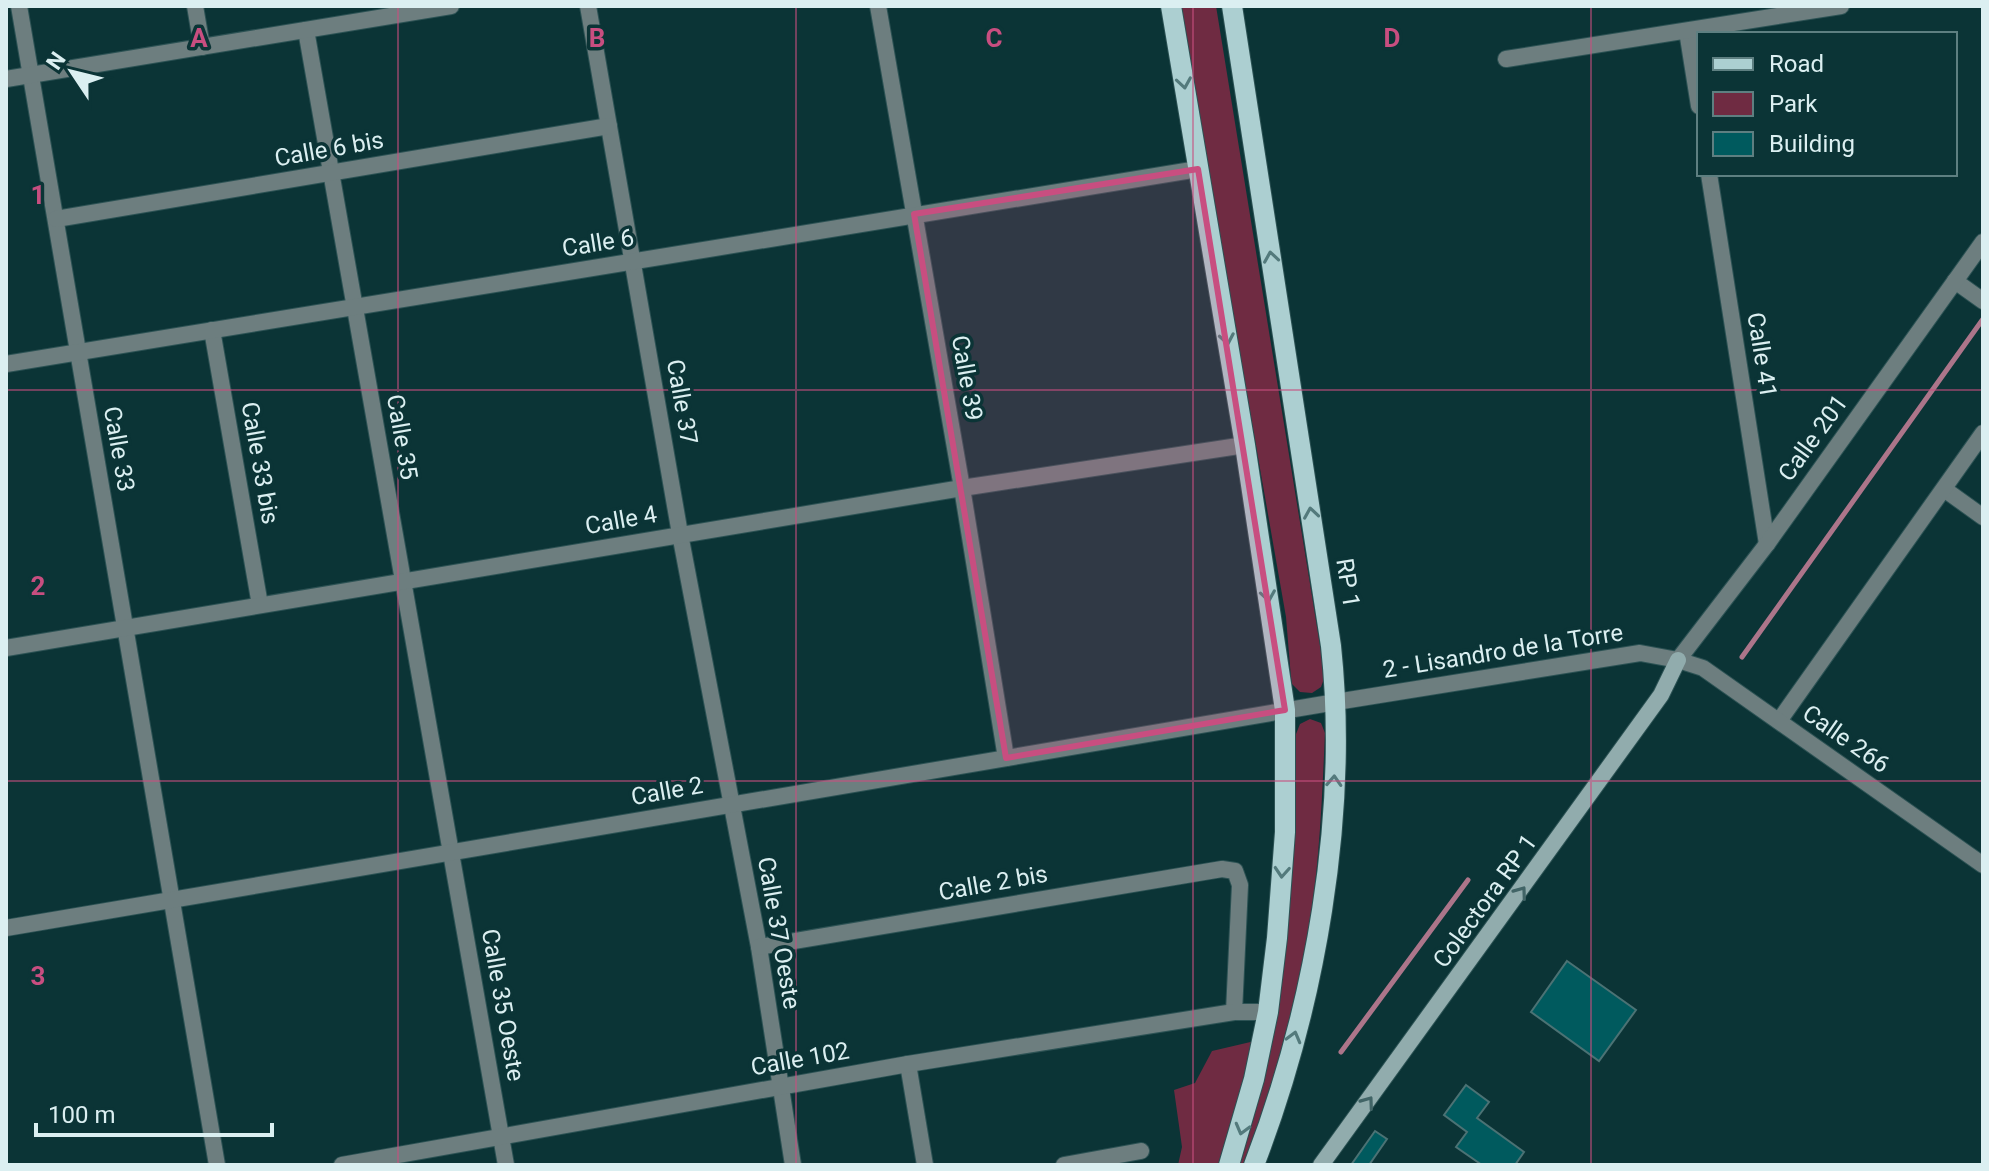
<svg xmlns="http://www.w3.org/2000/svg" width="1989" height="1171" font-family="Roboto,sans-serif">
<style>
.green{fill:#6f2b42}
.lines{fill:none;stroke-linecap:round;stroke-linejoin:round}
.stream{stroke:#ac758a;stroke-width:5}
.building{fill:#005a5e;stroke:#4b7274;stroke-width:2}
.street-casing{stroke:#2c5254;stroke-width:18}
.secondary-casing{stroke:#2c5254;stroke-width:18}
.primary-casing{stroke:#2c5254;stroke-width:22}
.street{stroke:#6d7e7f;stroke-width:16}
.secondary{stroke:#91acad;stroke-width:16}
.primary{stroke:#accfd1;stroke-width:20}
.oneway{stroke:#537a7c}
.oneway2{stroke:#416466}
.marked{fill:#c84e80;fill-opacity:0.2;stroke:#c84e80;stroke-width:6;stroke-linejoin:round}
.grid{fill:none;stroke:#c84e80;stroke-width:2;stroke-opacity:0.55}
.labels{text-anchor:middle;stroke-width:7;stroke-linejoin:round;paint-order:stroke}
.street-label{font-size:24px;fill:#dbeff1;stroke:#0b3436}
.grid-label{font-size:26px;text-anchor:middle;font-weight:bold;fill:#c84e80;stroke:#0b3436;stroke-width:7;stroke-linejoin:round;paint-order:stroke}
</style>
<rect width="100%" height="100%" fill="#0b3436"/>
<g class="green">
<polygon points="1179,6 1216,6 1325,676 1321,687 1312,693 1300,692 1292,684 1291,678 1286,617"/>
<path d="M1310,719L1321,723L1325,733C1322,802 1319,873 1307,941C1293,1017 1271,1093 1243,1165H1232L1289,890L1296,734L1300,724Z"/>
<polygon points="1259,1040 1229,1142 1219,1165 1178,1165 1182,1147 1174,1090 1195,1083 1212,1051"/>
</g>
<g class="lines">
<g class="stream">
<polyline points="1742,657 1983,319"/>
<polyline points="1341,1052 1468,880"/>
</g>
</g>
<g class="building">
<polygon points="1567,961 1636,1010 1599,1061 1531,1012"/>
<polygon points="1466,1085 1489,1102 1477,1118 1524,1152 1515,1165 1482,1165 1456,1147 1467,1132 1444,1115"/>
<polygon points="1375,1131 1387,1139 1369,1165 1351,1165"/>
</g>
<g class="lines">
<g class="street-casing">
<g id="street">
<polyline points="19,6 217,1165"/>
<polyline points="195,6 202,47"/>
<polyline points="588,6 680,534 759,947 793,1165"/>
<polyline points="878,6 962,488 1006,758"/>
<polyline points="306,30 506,1165"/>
<polyline points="1687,31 1699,106"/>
<polyline points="1506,59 1841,6"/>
<polyline points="6,79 451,6"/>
<polyline points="1709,174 1767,544"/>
<polyline points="56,219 609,126"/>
<polyline points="1955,281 1983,301"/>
<polyline points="212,330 260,605"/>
<polyline points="6,364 1198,169"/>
<polyline points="1944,489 1983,517"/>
<polyline points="6,648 962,488 1245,445"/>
<polyline points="1678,660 1767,544 1983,242"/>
<polyline points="1779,721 1983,433"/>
<polyline points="6,928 1336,702 1640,653 1678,660 1703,668 1983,865"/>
<polyline points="759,947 1222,869 1235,871 1240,885 1234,1012"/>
<polyline points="908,1064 925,1165"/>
<polyline points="342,1165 908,1064 1234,1012 1268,1012"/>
<polyline points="1064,1165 1141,1151"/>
</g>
</g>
<g class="secondary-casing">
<polyline id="secondary" points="1321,1165 1661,695 1678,660"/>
</g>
<g class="primary-casing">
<g id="primary">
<polyline points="1171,6 1245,445 1285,710 1285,832 1277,938 1268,1012 1254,1079 1229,1165"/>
<path d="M1232,6L1331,646C1349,815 1315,1007 1254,1165"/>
</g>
</g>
<use href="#street" class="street"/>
<use href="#secondary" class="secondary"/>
<use href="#primary" class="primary"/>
</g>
<defs><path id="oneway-chevron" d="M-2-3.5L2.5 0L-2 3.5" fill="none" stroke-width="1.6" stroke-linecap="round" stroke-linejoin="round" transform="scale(2)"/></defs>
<g class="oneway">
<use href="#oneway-chevron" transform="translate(1184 83) rotate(81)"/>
<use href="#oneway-chevron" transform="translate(1271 257) rotate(-99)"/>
<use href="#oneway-chevron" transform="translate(1227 339) rotate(80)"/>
<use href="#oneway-chevron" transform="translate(1311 513) rotate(-99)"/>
<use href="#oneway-chevron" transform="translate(1268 596) rotate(81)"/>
<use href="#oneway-chevron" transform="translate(1334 781) rotate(-87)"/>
<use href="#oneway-chevron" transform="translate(1282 872) rotate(94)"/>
<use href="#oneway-chevron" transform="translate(1294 1037) rotate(-75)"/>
<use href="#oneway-chevron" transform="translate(1242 1129) rotate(105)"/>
</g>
<g class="oneway2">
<use href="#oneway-chevron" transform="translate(1521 892) rotate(-54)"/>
<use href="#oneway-chevron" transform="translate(1368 1102) rotate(-54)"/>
</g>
<path class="marked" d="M1198,169L1285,710L1006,758L914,214Z"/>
<path class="grid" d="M398,6V1165M796,6V1165M1193,6V1165M1591,6V1165M6,390H1983M6,781H1983"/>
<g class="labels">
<g class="street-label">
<text transform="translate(329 149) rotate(-10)" y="8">Calle 6 bis</text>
<text transform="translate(598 243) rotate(-9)" y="8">Calle 6</text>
<text transform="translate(1762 355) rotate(81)" y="8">Calle 41</text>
<text transform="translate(967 378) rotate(80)" y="8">Calle 39</text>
<text transform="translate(682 402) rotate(80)" y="8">Calle 37</text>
<text transform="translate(402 437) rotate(80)" y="8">Calle 35</text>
<text transform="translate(1813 438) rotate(-54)" y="8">Calle 201</text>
<text transform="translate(119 449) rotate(80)" y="8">Calle 33</text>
<text transform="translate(260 463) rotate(80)" y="8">Calle 33 bis</text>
<text transform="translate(621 520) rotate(-10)" y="8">Calle 4</text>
<text transform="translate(1348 583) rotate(81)" y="8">RP 1</text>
<text transform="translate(1503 651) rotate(-9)" y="8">2 - Lisandro de la Torre</text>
<text transform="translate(1846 739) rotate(35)" y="8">Calle 266</text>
<text transform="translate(667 791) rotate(-10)" y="8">Calle 2</text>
<text transform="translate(993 883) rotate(-10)" y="8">Calle 2 bis</text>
<text transform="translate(1485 901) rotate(-54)" y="8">Colectora RP 1</text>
<text transform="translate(779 933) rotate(80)" y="8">Calle 37 Oeste</text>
<text transform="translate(503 1005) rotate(80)" y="8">Calle 35 Oeste</text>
<text transform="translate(800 1059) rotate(-10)" y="8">Calle 102</text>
</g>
</g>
<g class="grid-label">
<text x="199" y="47">A</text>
<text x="597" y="47">B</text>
<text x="994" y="47">C</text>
<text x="1392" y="47">D</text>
<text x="38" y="204">1</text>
<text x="38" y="595">2</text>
<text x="38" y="985">3</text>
</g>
<rect width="1989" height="1171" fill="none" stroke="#dbeff1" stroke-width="16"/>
<rect x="1697" y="32" width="260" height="144" fill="#0b3436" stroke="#5e7f81" stroke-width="2"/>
<rect x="1713" y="58" width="40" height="12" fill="#accfd1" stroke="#5e7f81" stroke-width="2"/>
<text x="1769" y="72" font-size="24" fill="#dbeff1">Road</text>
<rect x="1713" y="92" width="40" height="24" fill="#6f2b42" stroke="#5e7f81" stroke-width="2"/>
<text x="1769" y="112" font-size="24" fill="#dbeff1">Park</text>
<rect x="1713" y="132" width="40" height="24" fill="#005a5e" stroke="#5e7f81" stroke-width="2"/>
<text x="1769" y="152" font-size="24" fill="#dbeff1">Building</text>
<g transform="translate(72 72) rotate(305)" stroke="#0b3436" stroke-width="6" paint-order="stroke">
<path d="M0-6L14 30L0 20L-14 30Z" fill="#dbeff1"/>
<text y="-12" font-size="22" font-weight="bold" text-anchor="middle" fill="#dbeff1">N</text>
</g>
<path d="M36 1123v12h236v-12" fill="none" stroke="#dbeff1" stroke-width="4"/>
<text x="48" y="1123" font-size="24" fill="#dbeff1" stroke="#0b3436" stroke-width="6" paint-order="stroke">100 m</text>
</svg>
